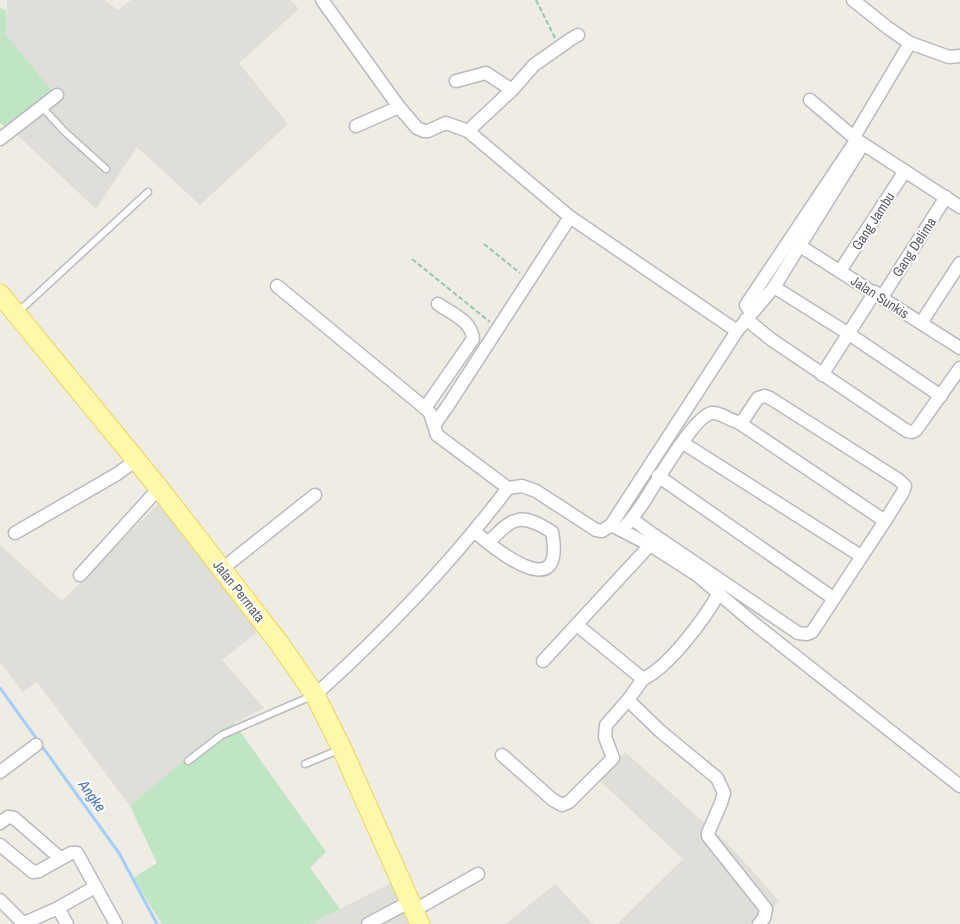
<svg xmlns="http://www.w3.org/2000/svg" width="960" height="924" font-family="'Archivo Narrow',sans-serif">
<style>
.industrial{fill:#dfded8}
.green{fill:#c0e5c4}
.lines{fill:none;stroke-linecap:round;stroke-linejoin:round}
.stream{stroke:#a4cdfd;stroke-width:3}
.service-casing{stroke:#b8babf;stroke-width:9}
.minor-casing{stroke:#b8babf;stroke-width:15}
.primary-casing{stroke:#eed55c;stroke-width:21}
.path{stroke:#99c5ab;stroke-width:2;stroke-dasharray:5 2.5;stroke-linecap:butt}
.service{stroke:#fff;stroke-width:6}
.minor{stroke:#fff;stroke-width:12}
.primary{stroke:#fdf9a9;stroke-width:19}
.labels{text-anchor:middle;stroke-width:4;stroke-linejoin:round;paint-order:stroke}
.street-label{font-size:14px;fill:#5b5e64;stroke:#fff}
.water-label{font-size:15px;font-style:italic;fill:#4775c0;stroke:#fff}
</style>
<rect width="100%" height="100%" fill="#eeece3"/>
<g class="industrial">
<polygon points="7,0 104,0 118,10 131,0 290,0 299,9 239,63 288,124 200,205 137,147 96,209 15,133 54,93 6,35"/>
<polygon points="161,501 264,627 222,660 264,708 217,732 130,806 37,682 23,692 0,662 0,545 62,601"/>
<polygon points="625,752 728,844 779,901 758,924 617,924 683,859 598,779"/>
<polygon points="401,878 419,924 310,924"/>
<polygon points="555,884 593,924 506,924"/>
</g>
<g class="green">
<polygon points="0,8 6,10 6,35 54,93 15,133 0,123"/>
<polygon points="234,723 326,852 310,868 340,909 310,924 162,924 133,878 157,863 130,806 217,732"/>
</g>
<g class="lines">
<polyline class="stream" points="0,688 119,853 157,924"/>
<g class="service-casing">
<g id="service">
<polyline points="42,107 64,131 106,169"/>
<polyline points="17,313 148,192"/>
<polyline points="188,761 222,735 314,695"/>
<polyline points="305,764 341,749"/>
</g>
</g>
<g class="minor-casing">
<g id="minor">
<polyline points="322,0 399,107 417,128 424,131 428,131 446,123 468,131 570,217 737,331"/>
<polyline points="853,0 888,28 910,43 949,57 960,56"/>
<polyline points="456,81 486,73 512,90"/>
<polyline points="810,100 857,140 960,207"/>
<polyline points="356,126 399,107"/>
<polyline points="468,131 512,90 534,65 571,39 578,35"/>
<polyline points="854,137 910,43"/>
<polyline points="0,139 57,95"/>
<polyline points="800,246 960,348"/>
<polyline points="840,271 905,171"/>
<polyline points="277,286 425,408 430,413 437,435 508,488"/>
<polyline points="774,287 849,334 941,396"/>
<polyline points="882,297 946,197"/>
<polyline points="751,313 746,305 853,145"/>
<polyline points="746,319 772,340 907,431 912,432 916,430 960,368"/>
<polyline points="921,323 960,263"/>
<polyline points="822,375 875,292"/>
<path d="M425,408L473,339C472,321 451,313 438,304"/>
<polyline points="738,422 885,521"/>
<polyline points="434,425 447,407 570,217"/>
<polyline points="683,443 861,556"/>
<polyline points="658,476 833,598"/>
<polyline points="615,527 650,545 697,575 751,621 960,786"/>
<path d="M622,530C630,521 638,511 645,500C655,484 695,415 712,413C722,412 730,422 740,422L744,419L758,398L765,396L770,398L899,480L905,486L903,492L885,521L812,632L807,634L798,633L654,535L632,519"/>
<path d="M474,531C497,551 566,606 552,532C520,511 512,518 488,543"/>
<polyline points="15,533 117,474 136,460"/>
<polyline points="222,569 315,495"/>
<polyline points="80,575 159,488"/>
<path d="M577,625L643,679C669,667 705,618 719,593"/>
<polyline points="543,661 650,545"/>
<path d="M315,695C384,633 452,562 508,488L522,486L536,491L596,530L602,531L611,525L737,331L774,287L863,144"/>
<polyline points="628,700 660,731 717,778 724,793 721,803 708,833 708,836 766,909 764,918 759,924"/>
<polyline points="502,755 553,800 562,805 569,802 613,758 605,737 606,725 628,700 643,679"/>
<polyline points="0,772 36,745"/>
<polyline points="0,823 8,817 14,818 60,858"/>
<polyline points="0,845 33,872 39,871 71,853 77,853 116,924"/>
<polyline points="0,900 24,924"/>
<polyline points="58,908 67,924"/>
<polyline points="413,911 478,874"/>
<polyline points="22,924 58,908 95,887"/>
<polyline points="368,924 409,902"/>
</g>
</g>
<g class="primary-casing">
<polyline id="primary" points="0,294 159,488 279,643 315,695 342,749 420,924"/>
</g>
<g class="path">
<polyline points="536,0 555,38"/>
<polyline points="484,244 520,273"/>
<polyline points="412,259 490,322"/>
</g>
<use href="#service" class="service"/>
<use href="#minor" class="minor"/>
<use href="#primary" class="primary"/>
</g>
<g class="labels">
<g class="street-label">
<text transform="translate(873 221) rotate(-57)" y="5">Gang Jambu</text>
<text transform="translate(914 247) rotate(-57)" y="5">Gang Delima</text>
<text transform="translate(880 297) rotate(33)" y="5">Jalan Sunkis</text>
<text transform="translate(239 591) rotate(52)" y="5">Jalan Permata</text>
</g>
<g class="water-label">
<text transform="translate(92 796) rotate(54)" y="5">Angke</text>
</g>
</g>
</svg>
